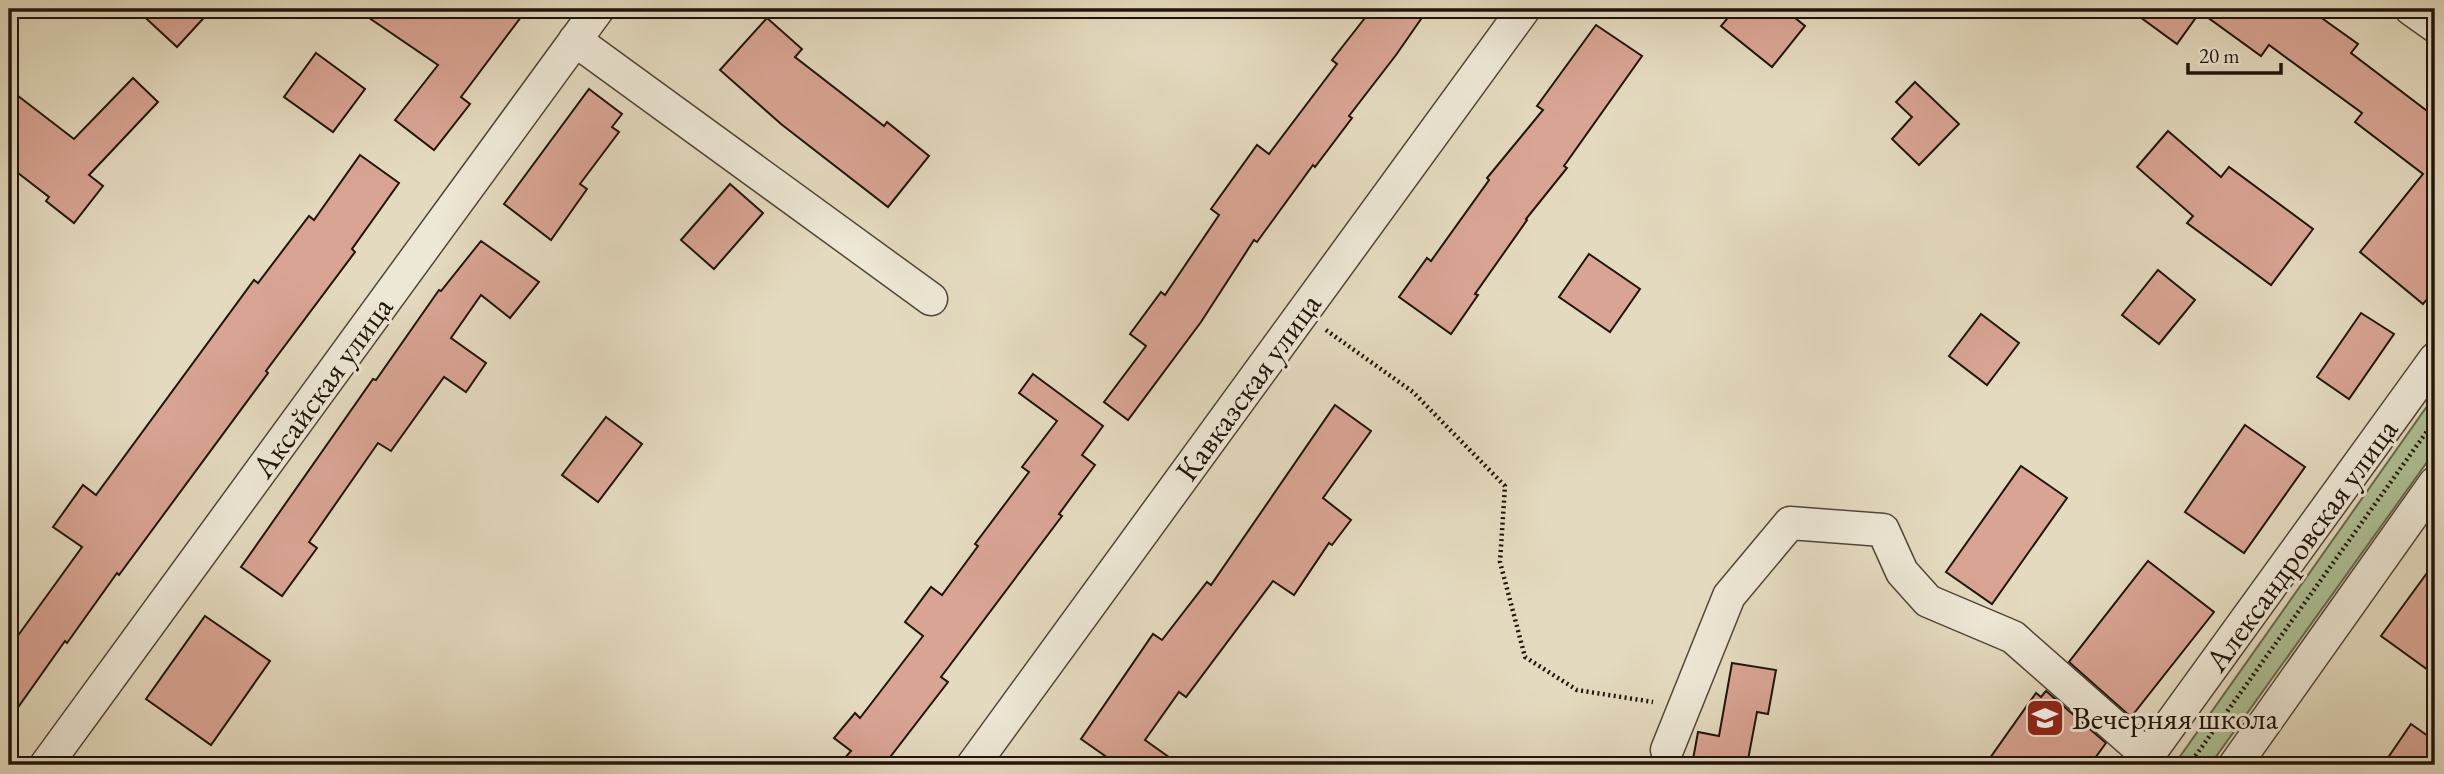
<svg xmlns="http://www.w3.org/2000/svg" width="2444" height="774" font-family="'EB Garamond',serif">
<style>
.green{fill:#aec196;stroke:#676a50;stroke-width:2}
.building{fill:#d9a494;stroke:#20140a;stroke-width:2}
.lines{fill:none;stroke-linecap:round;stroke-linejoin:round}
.minor-casing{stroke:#514637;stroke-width:35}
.path{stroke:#20140a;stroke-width:4.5;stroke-dasharray:2 3.5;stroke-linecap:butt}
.minor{stroke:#ede7d5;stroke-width:32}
.labels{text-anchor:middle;stroke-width:6;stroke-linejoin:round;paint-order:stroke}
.street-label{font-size:32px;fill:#20140a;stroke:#ede7d5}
.poi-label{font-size:32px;fill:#20140a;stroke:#ede7d5;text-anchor:start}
</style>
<rect width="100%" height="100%" fill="#e4dabf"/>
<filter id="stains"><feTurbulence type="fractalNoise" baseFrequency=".00286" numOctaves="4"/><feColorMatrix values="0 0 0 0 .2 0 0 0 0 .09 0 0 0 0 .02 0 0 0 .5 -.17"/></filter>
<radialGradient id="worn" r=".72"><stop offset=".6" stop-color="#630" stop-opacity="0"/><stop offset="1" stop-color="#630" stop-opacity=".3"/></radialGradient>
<polygon class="green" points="2435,395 2435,451 2210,765 2174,765"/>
<g class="building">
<polygon points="136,9 212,9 177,47"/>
<polygon points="356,9 527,9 461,97 470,104 434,150 395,120 438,65"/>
<polygon points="1372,9 1428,9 1396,55 1349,116 1352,118 1315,167 1313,165 1257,242 1254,240 1201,322 1128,420 1104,402 1146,346 1130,334 1161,292 1165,295 1219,215 1211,209 1257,145 1269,154 1337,64 1332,60"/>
<polygon points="1735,9 1784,9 1805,26 1772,67 1721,26"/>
<polygon points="2129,9 2309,9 2358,44 2351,53 2435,117 2435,289 2423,304 2360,252 2423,174 2355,122 2362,113 2269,45 2261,56 2200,12 2177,44"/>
<polygon points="767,18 802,49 795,57 884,126 887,122 929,156 888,207 781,124 720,70"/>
<polygon points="1596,25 1642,56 1564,166 1567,168 1526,219 1527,220 1475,294 1478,295 1451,334 1399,297 1427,258 1431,261 1489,180 1487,178 1543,110 1537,106"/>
<polygon points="316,53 365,89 333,132 284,97"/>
<polygon points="133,78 158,102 89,175 103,186 74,223 46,201 49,197 9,166 9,89 74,139"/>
<polygon points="1915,82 1959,124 1919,165 1892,139 1912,117 1896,102"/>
<polygon points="589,89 622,114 612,127 619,132 580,184 587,189 551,240 504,204"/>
<polygon points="2168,131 2221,177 2229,167 2313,229 2271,285 2187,223 2193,216 2137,167"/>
<polygon points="360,155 399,183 352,249 355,252 266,371 268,373 119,575 117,573 67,643 65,641 9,720 9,648 82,547 53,527 83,485 96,495 254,280 258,283 309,216 314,220"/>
<polygon points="730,184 763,213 714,269 681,240"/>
<polygon points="481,241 539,282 510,318 481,295 451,338 486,363 466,392 444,377 391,451 378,443 309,542 317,548 282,596 241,567 373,379 376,380 439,290 441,291"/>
<polygon points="1589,254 1640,289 1610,332 1559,297"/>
<polygon points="2158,270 2195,300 2159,344 2122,315"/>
<polygon points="2361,313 2394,334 2349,399 2317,377"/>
<polygon points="1981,314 2019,343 1987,385 1949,356"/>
<polygon points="1033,374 1103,426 1082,455 1095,465 1059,514 1062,516 941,677 948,682 884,765 839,765 851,751 834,738 855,713 860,718 923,636 905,622 931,587 942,595 978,546 975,544 1029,472 1022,467 1057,421 1019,393"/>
<polygon points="1335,405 1371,431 1323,498 1351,520 1332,545 1329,543 1294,595 1273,581 1186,697 1179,692 1145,740 1180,765 1118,765 1081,739 1153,634 1162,640 1207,582 1211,585"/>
<polygon points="606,417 642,444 598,502 562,475"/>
<polygon points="2245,425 2305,467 2244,553 2185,512"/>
<polygon points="2021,466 2067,498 1992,604 1946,572"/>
<polygon points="2148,561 2214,612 2131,717 2069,662"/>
<polygon points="2435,562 2435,675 2381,636"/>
<polygon points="205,616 270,661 211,745 146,699"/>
<polygon points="1732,663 1776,670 1768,714 1757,712 1747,765 1692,765 1698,732 1719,736"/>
<polygon points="2046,691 2106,743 2090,765 1985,765 2036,693 2041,697"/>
<polygon points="2411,724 2435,741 2435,765 2383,765"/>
</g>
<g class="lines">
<g class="minor-casing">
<g id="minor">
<polyline points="2411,9 2435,26"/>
<polyline points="575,40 931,299"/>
<polyline points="1667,750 1729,596 1790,523 1883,530 1902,572 1928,601 2013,637 2148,756"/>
<polyline points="46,765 598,9"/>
<polyline points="973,765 1524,9"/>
<polyline points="2141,765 2435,359"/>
<polyline points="2235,765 2435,483"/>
</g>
</g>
<g class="path">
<polyline points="1326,330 1413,392 1505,486 1500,562 1525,657 1577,690 1653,702"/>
<polyline points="2189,765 2435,420"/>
</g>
<use href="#minor" class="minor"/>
</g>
<defs>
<g id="school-square" transform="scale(2.0125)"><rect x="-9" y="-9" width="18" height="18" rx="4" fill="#8f2418" stroke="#ede7d5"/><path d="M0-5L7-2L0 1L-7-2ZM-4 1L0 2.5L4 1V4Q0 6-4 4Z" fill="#fff"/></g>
</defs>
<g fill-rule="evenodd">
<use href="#school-square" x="2045" y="718"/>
</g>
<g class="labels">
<g class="street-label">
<text transform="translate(322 387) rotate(-54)" y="11">Аксайская улица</text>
<text transform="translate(1248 387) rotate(-54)" y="11">Кавказская улица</text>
<text transform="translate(2301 545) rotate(-54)" y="11">Александровская улица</text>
</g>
<g class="poi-label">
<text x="2072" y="729">Вечерняя школа</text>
</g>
</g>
<rect width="2444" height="774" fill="none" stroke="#e4dabf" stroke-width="35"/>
<rect x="10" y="10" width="2423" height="753" fill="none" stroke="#20140a" stroke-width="3.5"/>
<rect x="18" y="18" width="2409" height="739" fill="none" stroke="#20140a" stroke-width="2"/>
<path d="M2188 63v10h93v-10" fill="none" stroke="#20140a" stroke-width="3.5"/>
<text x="2199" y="63" font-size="21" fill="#20140a" stroke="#ede7d5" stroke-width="5" paint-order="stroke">20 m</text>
<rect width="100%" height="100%" filter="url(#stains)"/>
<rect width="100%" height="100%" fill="url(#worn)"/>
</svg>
